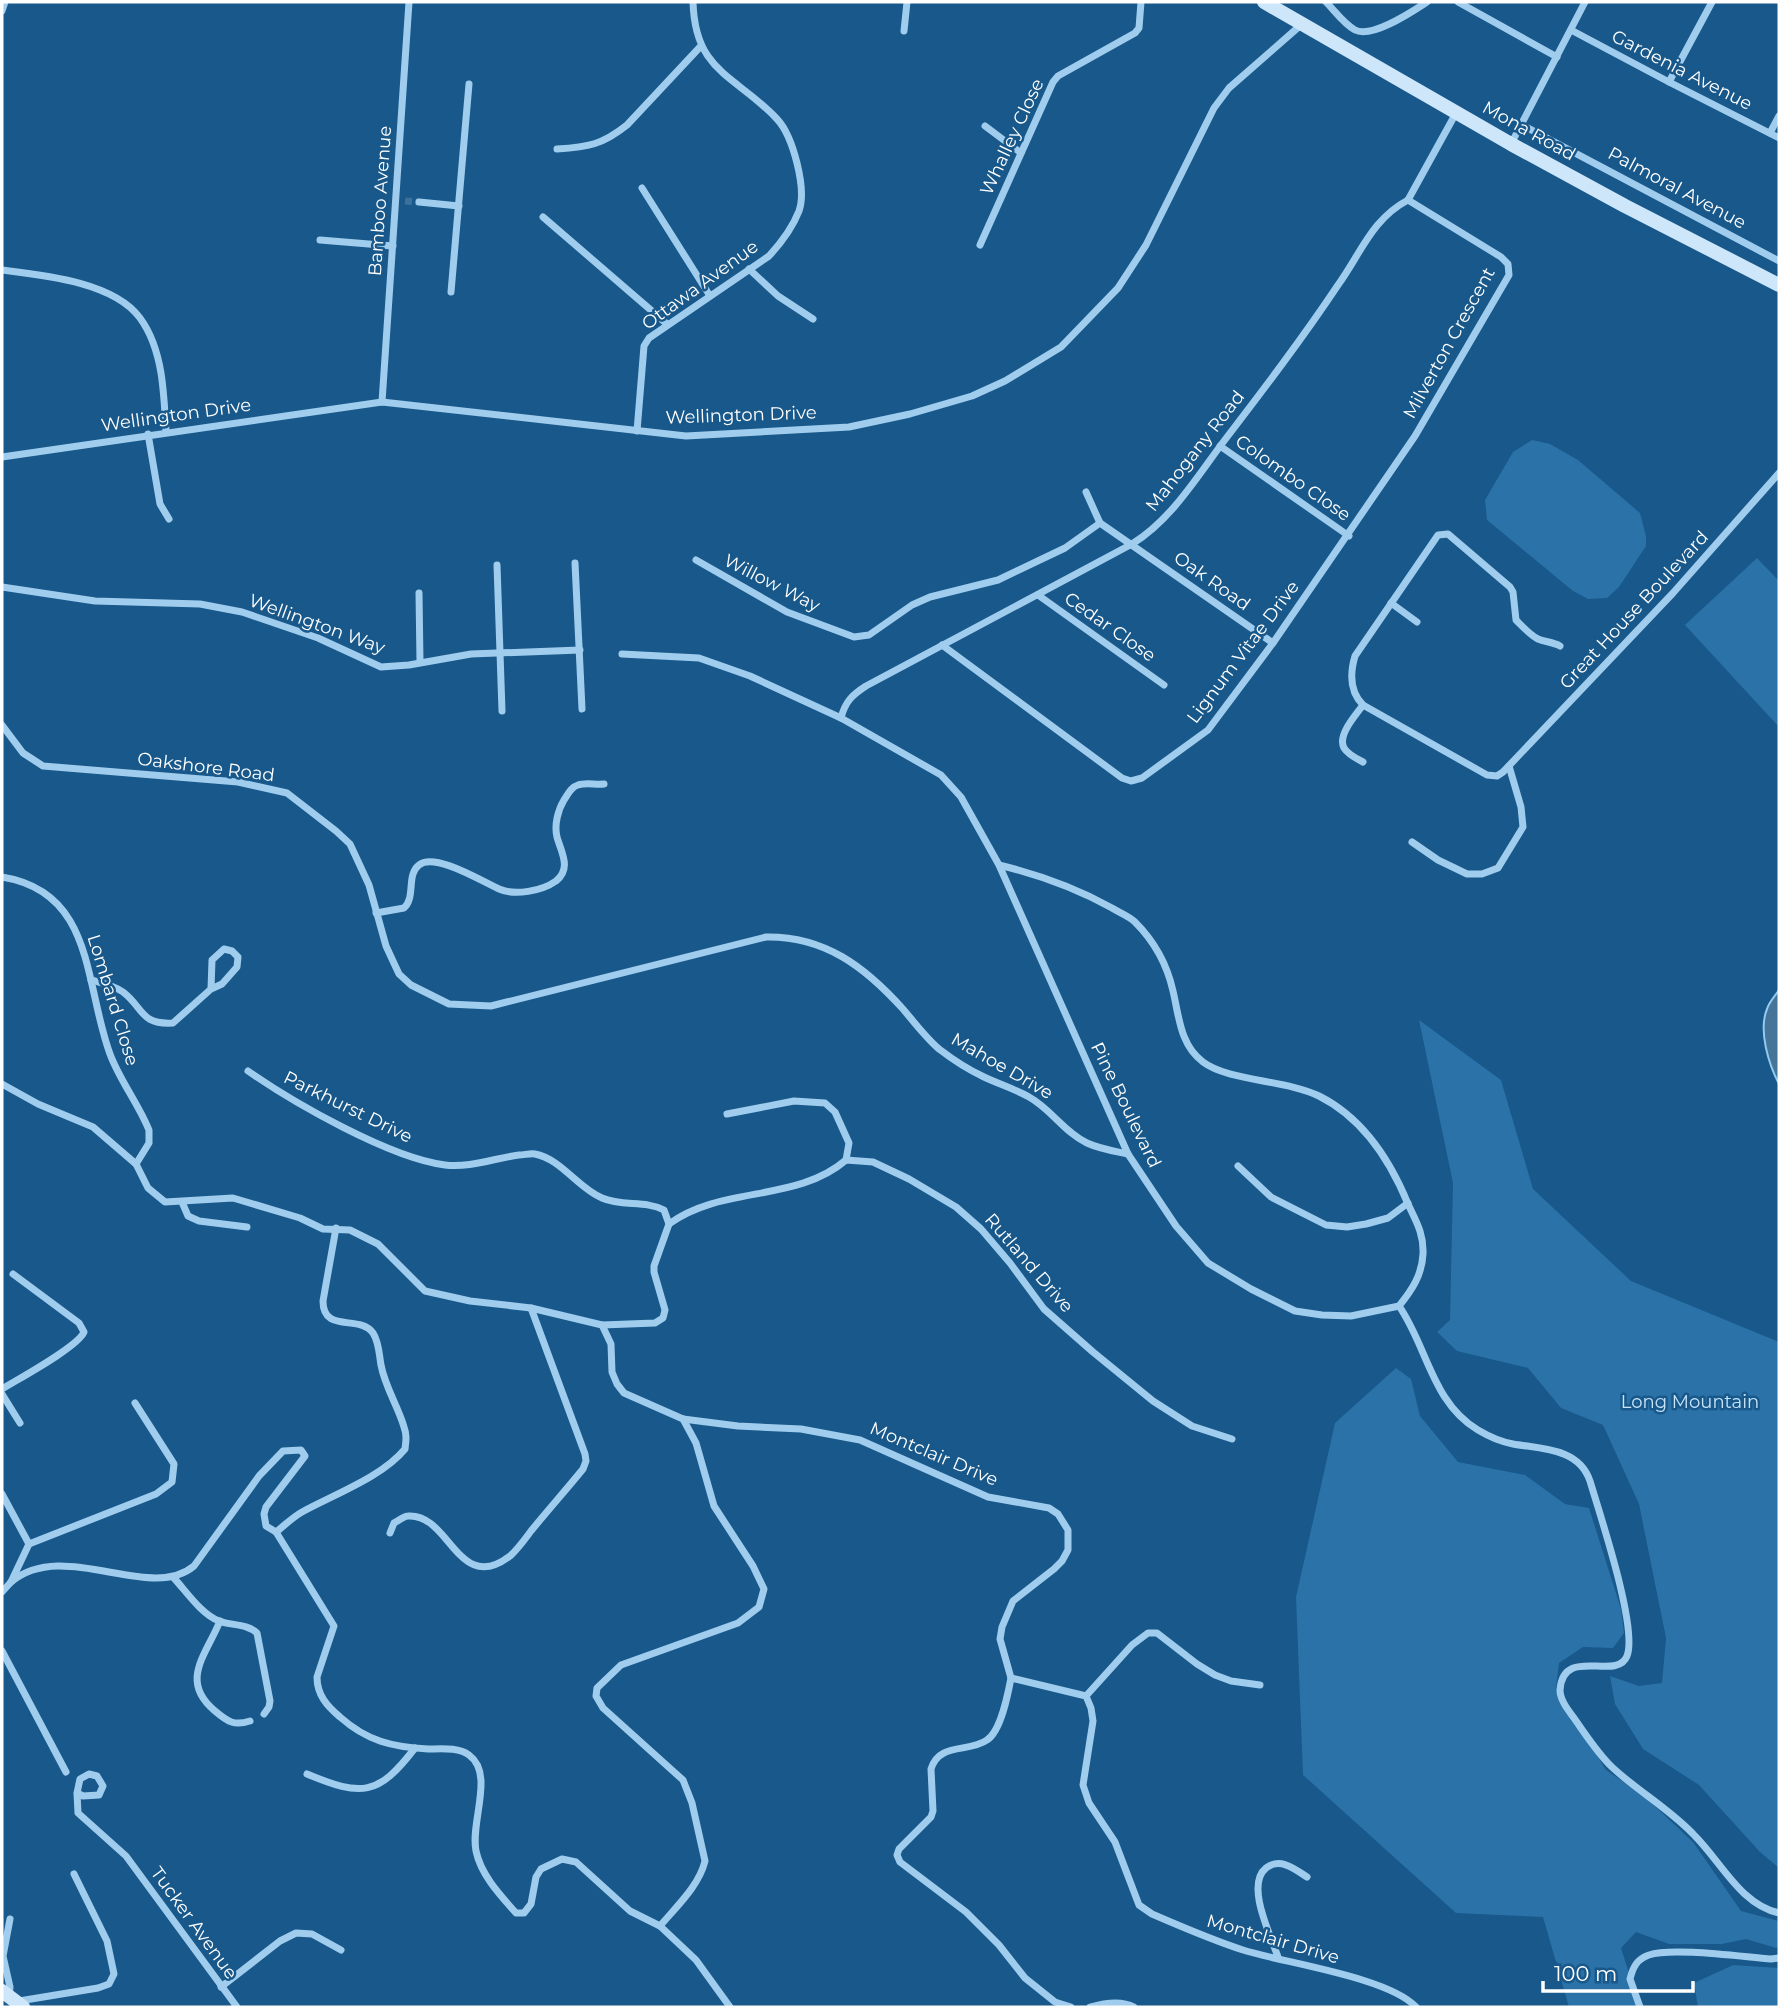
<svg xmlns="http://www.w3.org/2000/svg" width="1781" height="2009" font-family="Montserrat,sans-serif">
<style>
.green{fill:#2a72a8}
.water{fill:#467599;stroke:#93caf0;stroke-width:2}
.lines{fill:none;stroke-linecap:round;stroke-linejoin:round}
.street-tunnel{stroke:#3b719c;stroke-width:7;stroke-dasharray:7 3.5;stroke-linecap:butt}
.street{stroke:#a0cdee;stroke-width:7}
.secondary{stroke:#cee6fa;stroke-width:14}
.labels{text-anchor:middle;stroke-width:5;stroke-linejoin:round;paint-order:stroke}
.street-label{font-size:18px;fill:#fff;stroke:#18588a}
.park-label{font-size:18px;fill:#c6e4fa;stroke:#18588a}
</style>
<rect width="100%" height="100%" fill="#18588a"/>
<g class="green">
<polygon points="1532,440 1550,444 1578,460 1640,513 1646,536 1646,546 1619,587 1607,598 1588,599 1573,591 1487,520 1485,500 1513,452"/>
<polygon points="1757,558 1779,581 1779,727 1685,625"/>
<polygon points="1419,1020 1501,1080 1533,1189 1631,1281 1779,1342 1779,1868 1760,1852 1699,1785 1643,1749 1615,1704 1610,1676 1639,1686 1662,1683 1666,1638 1639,1504 1603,1425 1561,1408 1528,1368 1457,1351 1437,1332 1450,1320 1453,1183"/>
<polygon points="1396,1368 1411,1379 1420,1416 1458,1462 1525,1475 1565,1504 1589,1508 1621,1609 1624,1633 1613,1648 1583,1647 1559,1663 1556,1688 1606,1770 1643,1795 1693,1842 1741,1911 1779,1921 1779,1946 1776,1948 1746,1939 1722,1944 1669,1944 1636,1932 1621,1948 1633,1986 1644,2007 1569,2007 1543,1917 1456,1913 1303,1775 1296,1597 1335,1423"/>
<polygon points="1733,1965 1779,1968 1779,2007 1698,2007 1694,1983"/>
</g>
<path class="water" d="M1779,990V1084C1769,1065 1758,1031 1767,1009C1769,1002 1775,996 1779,990Z"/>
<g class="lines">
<polyline class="street-tunnel" points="405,201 419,202"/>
<g class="street">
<path d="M1326,2C1334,10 1344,24 1355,30C1372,39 1413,11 1427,2"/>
<polyline points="1458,2 1557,57"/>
<polyline points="2,11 5,2"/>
<polyline points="1571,30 1669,82 1779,138"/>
<polyline points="904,31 907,2"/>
<polyline points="1669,82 1712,2"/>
<polyline points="1522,125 1779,261"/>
<polyline points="985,126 1021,153"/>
<polyline points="1770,133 1779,116"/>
<polyline points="1511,144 1585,2"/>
<path d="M557,149C588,147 602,145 627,125L700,47"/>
<polyline points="642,188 710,296"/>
<polyline points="1408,200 1456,113"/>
<polyline points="419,202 459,206"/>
<polyline points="543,217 667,324"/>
<polyline points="320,240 393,246"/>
<polyline points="980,245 1053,82 1058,76 1135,33 1139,28 1141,2"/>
<polyline points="749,269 778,296 813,319"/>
<path d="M2,270C43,275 114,282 140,318C151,333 158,355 161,373C164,392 165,412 166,431"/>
<polyline points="451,292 469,84"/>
<polyline points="382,402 409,2"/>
<path d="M637,431L644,346L649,338L769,256C781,243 792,229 799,211C807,189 793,136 777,119C736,75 695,73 693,2"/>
<polyline points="148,434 160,504 169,519"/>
<polyline points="1220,446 1349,536"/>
<polyline points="2,457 382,402 686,436 849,427 910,414 972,396 1005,381 1061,347 1118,288 1146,245 1214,108 1229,88 1302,24"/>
<polyline points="1086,492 1100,523 1273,643"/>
<polyline points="696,560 787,612 854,637 869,635 912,605 930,597 998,580 1065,548 1100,523"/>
<polyline points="575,563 582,709"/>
<polyline points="497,565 502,711"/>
<polyline points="2,587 95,601 200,604 242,612 318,638 381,667 409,665 471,654 580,650"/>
<polyline points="419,593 420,662"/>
<polyline points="1038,595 1164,685"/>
<polyline points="1391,603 1417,622"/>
<polyline points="942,645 1122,778 1131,781 1142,778 1208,730 1273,643 1415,436 1509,275 1508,264 1501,257 1408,200"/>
<path d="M1560,646C1553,642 1545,642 1538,639C1530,635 1522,626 1516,620L1513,592L1510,587L1448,534L1438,535L1355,656C1350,673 1350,692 1363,705L1487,775L1497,776L1503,772L1673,593L1779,473"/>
<path d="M622,654L699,658L750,676L841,718L941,775L961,797L999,865L1128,1154L1176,1226L1208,1263L1251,1289L1295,1311L1322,1315L1351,1316L1399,1306C1412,1290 1422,1275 1423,1254C1424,1234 1416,1221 1408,1204C1390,1160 1363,1118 1319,1096C1287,1080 1228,1081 1203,1062C1180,1045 1179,1016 1173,991C1167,964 1154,941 1135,922C1129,916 1120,913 1112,908C1076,888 1040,875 999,865"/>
<path d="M841,718C845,702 852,695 866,686L1132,544C1172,519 1196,478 1224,441C1263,390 1302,339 1338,285C1361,253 1372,219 1408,200"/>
<path d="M2,725L23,753L43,766L238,782L287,793L336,831L350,844L369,885L386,946L399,974L411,985L449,1004L491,1006L766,937C825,936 865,967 903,1009C914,1022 926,1038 939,1049C952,1059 969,1070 984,1077C999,1084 1015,1089 1029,1097C1051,1109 1064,1132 1087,1143C1100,1149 1114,1151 1128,1154"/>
<path d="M1363,762C1357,759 1347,753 1344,748C1337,735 1356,715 1363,705"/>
<polyline points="1412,842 1438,860 1467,874 1482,874 1498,868 1523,827 1521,807 1509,766"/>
<path d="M2,877C95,892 84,984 110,1054C120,1081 138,1103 149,1130V1143L136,1164"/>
<path d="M376,913L404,908C416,897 406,875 419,865C435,852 483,882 499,889C515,896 542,891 556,881C572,868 561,852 557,837C554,825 558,810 564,800C568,794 571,787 578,785C586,782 595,785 604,784"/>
<path d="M91,980C102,983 113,985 123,992C144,1008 140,1025 173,1023L211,989L212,960L224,949L232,951L238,957L237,967L222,984L211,989"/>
<path d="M248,1071C294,1103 390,1158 445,1165C470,1168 495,1158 519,1155C524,1155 531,1153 535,1154C561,1159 578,1188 602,1198C622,1207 645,1200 664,1210L669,1224L654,1266V1272L665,1310L663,1318L655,1323L602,1325"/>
<path d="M2,1084L38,1104L93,1127L136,1164L148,1188L165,1202L233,1198L300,1218L323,1229L350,1230L378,1244L425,1291L470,1301L531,1308L602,1325L611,1344L612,1372L617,1384L624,1393L683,1419L738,1426L801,1429L860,1440L988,1497L1049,1508L1058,1514L1068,1530V1550L1062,1561L1054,1569L1013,1601L1002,1627L1000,1639L1011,1678L1086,1696L1091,1708L1093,1721L1083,1785L1089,1803L1115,1842L1139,1905L1152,1914C1182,1927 1212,1940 1243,1950C1284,1963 1388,1977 1416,2007"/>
<polyline points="727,1114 794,1101 825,1103 835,1112 849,1143 846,1160"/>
<polyline points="1238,1166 1271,1197 1326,1225 1347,1227 1366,1224 1388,1218 1408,1203"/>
<polyline points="182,1202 188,1216 199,1221 247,1227"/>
<path d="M669,1224C722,1185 796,1203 846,1160L873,1162L909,1179L956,1207L981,1229L1010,1263L1044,1309L1093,1352L1153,1401L1192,1426L1232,1439"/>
<path d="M1399,1306C1427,1346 1432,1403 1478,1430C1488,1436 1502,1442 1513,1444C1542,1449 1579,1448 1590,1481C1600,1515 1638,1628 1627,1656C1617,1682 1563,1645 1560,1690C1560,1700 1568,1710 1574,1718C1586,1735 1598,1754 1613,1768C1639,1792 1671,1810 1695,1836C1721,1862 1741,1905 1779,1913"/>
<path d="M2,1389C18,1379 78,1347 84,1332L79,1323L13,1274"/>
<polyline points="2,1394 20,1423"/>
<polyline points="2,1494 29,1544"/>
<path d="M276,1532L334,1626L317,1677C317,1695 327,1706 340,1717C367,1741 392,1747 428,1749C441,1749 458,1747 469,1755C495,1774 470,1822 476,1851C481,1875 500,1895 516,1913H524L531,1904L536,1877L541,1869L562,1859L576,1862L630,1911L660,1926L696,1960L730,2007"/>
<path d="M390,1533L394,1523C398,1521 404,1516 408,1516C450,1513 458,1596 510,1556C518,1549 525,1539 531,1531C548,1510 566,1490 583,1469L586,1461L585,1454L531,1308"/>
<path d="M173,1577C186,1591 201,1614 219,1621C232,1626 246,1623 257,1633L270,1701L269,1707L264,1714"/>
<path d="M11,1582C64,1538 150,1603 194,1566L259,1476L283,1451L301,1450L305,1456L266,1507L264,1514L266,1526L276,1532C285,1525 293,1517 302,1512C335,1494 382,1477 405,1449C406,1441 407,1435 404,1427C398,1406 385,1387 381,1365C379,1354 379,1342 373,1333C360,1314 323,1334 323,1301L336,1228"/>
<polyline points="2,1592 11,1582 29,1544 156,1494 172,1482 174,1464 135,1403"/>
<path d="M220,1621C206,1655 179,1681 215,1711C228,1722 234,1726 250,1721"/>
<polyline points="2,1651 66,1772"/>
<path d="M1011,1678C1008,1694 1001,1731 987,1740C969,1753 939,1742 931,1769L933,1811L931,1817L899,1849L897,1855L900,1862L966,1912L999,1945L1025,1978L1055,2002L1071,2007"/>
<polyline points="1086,1696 1132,1645 1148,1633 1157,1633 1197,1664 1215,1675 1231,1681 1260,1685"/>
<path d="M307,1774C362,1797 378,1796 415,1748"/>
<polyline points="77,1793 83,1796 99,1795 103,1786 97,1776 89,1774 80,1779 77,1793 78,1813 126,1856 237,2007"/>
<path d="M660,1926C676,1907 699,1886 705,1861L692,1803L683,1780L603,1708L596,1696L597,1688L621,1665L738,1623L759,1607L764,1589L753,1566L714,1506L696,1443L683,1419"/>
<path d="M1278,1957C1271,1936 1245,1885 1266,1868C1280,1857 1295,1869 1307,1877"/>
<polyline points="221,1987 280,1941 296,1933 312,1934 341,1950"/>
<polyline points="9,1996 10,1987 3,1956 10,1919"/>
<polyline points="19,2001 98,1988 109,1984 114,1974 107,1941 74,1874"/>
<path d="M1090,2007C1104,2003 1121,2000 1134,2007"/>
<path d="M1640,2007L1630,1979C1633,1967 1637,1959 1649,1955C1672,1947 1743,1957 1771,1959L1779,1958"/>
</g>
<g class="secondary">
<polyline points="1264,2 1511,144 1625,206 1779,285"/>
<polyline points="2,1991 23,2007"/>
</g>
</g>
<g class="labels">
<g class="street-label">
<text transform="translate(1682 70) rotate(27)" y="6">Gardenia Avenue</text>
<text transform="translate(1529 131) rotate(29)" y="6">Mona Road</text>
<text transform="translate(1012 137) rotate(-65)" y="6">Whalley Close</text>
<text transform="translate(1677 188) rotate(28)" y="6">Palmoral Avenue</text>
<text transform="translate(380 201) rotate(-86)" y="6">Bamboo Avenue</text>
<text transform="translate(700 285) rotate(-36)" y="6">Ottawa Avenue</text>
<text transform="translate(1449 343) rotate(-61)" y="6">Milverton Crescent</text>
<text transform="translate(176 415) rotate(-8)" y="6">Wellington Drive</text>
<text transform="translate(741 415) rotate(-2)" y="6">Wellington Drive</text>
<text transform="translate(1195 451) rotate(-52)" y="6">Mahogany Road</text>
<text transform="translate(1293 478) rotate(35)" y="6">Colombo Close</text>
<text transform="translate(1212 581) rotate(35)" y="6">Oak Road</text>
<text transform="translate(772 583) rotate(27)" y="6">Willow Way</text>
<text transform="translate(1634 610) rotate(-47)" y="6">Great House Boulevard</text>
<text transform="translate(317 624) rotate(20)" y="6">Wellington Way</text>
<text transform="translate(1110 627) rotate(35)" y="6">Cedar Close</text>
<text transform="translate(1243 652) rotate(-53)" y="6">Lignum Vitae Drive</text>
<text transform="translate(206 767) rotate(7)" y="6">Oakshore Road</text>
<text transform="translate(113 1000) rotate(73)" y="6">Lombard Close</text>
<text transform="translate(1002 1066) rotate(30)" y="6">Mahoe Drive</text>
<text transform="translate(1126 1105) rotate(64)" y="6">Pine Boulevard</text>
<text transform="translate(348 1107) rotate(26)" y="6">Parkhurst Drive</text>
<text transform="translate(1029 1263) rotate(49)" y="6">Rutland Drive</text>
<text transform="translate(934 1454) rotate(23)" y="6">Montclair Drive</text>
<text transform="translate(194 1923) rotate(54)" y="6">Tucker Avenue</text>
<text transform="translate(1273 1939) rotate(16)" y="6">Montclair Drive</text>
</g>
<g class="park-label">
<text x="1690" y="1408">Long Mountain</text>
</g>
</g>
<rect width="1781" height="2009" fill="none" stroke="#ffffff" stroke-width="7"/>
<path d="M1543 1981v10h150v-10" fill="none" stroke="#ffffff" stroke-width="3.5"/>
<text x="1554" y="1981" font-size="21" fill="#ffffff" stroke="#18588a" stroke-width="5" paint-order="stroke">100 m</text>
</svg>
